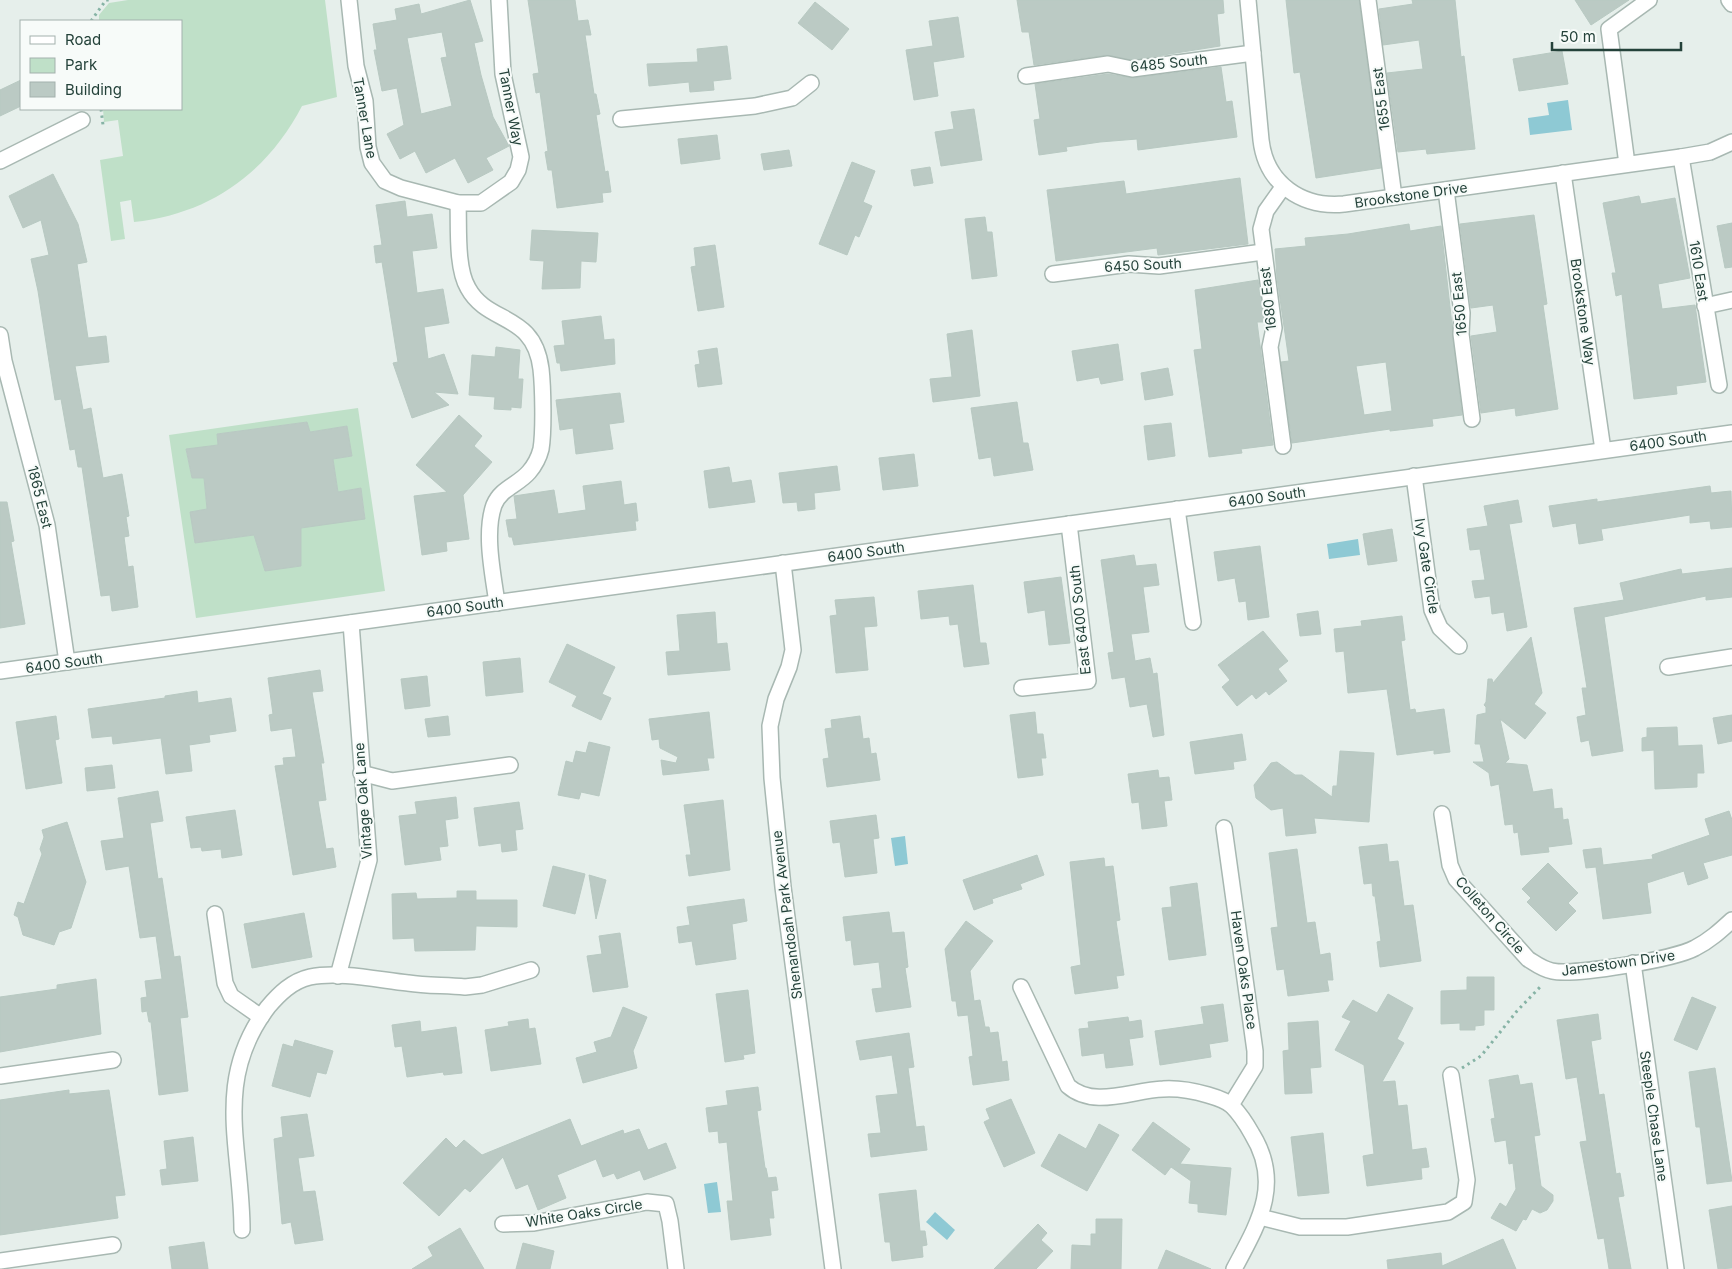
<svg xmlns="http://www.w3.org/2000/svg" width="1732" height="1269" font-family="Inter,sans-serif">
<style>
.green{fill:#bfe0c8;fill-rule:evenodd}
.water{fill:#8ec9d4}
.building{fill:#bbcac4;stroke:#b8c9c2;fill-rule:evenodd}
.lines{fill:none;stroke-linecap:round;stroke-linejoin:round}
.minor-casing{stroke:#a8b8b2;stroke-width:18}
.path{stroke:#86b3a5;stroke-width:3;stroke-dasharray:2.5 4;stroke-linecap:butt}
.minor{stroke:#fff;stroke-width:15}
.labels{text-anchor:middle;stroke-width:4;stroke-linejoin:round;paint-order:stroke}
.street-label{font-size:14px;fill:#24423a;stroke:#f7fbf9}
</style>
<rect width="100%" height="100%" fill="#e6efeb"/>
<g class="green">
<path d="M128,0H325L337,97L302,106C267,173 210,214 134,222L131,200L120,202L125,239L111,241L100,160L123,156L118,120L104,122L103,109H181V21H99V15L109,3Z"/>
<path d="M358,408L385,591L196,618L169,435ZM307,422L310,432L347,426L352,456L333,459L338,492L361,488L365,517L301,528V566L265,570L254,535L195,543L191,512L207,509L204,478H192L186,450L218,445L217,434Z"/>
</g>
<g class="water">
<polygon points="1568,100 1572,130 1530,135 1528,118 1549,115 1547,103"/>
<polygon points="1358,539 1360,555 1329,559 1327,544"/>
<polygon points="905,836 908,864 895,866 891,838"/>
<polygon points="717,1182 721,1212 708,1213 704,1184"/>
<polygon points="935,1212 955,1230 947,1240 926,1222"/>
</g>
<g class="building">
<path d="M470,0L483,41L474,43L481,75L493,117L509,146L486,158L493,170L468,183L455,158L426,173L415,151L400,159L387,134L404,125L397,88L382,91L374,50H377L373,24L397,20L395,9L419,4L421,14ZM442,32L447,57L441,58L452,106L421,114L407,38Z"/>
<polygon points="528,0 575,0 578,21 588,20 591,35 585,35 594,94 596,94 600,114 596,115 605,172 608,171 611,192 602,193 603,202 557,208 552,170 548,170 545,152 548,151 540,92 536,93 533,74 539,73"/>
<polygon points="1017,0 1223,0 1224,13 1217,14 1220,46 1132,60 1107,55 1034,65 1029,32 1022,32"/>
<polygon points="1286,0 1359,0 1381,168 1316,178 1300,72 1294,73"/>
<polygon points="1412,0 1455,0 1461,57 1464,56 1475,149 1427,154 1426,149 1398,152 1387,73 1423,69 1419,40 1383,45 1379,9 1413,4"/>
<polygon points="1575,0 1629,0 1591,25"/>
<polygon points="815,2 849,29 832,50 798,23"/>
<polygon points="958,17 964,57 933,62 938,96 914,100 906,50 933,46 929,21"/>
<polygon points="727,46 731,79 713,81 714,90 690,92 689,82 649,86 647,64 698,62 697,49"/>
<polygon points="1562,51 1568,84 1519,91 1513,59"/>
<polygon points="1221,67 1226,102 1232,101 1237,137 1138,150 1137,139 1100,142 1066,147 1067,151 1039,155 1034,120 1040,119 1035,84 1108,74 1133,78"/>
<polygon points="21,80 21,106 0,116 0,90"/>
<polygon points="974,109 982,160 941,166 935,132 954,129 951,112"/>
<polygon points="717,135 720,159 681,164 678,139"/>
<polygon points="789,150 792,166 764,170 761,154"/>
<polygon points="852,162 875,171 863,202 872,206 859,237 855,235 847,255 819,244"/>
<polygon points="930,167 933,183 914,186 911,170"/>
<polygon points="53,174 78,224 87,262 77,264 88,338 106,336 109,362 75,366 83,410 91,408 103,478 122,474 129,516 126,517 129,536 124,537 128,567 133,566 138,607 112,611 110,595 101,596 82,467 78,467 75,449 70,450 61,399 55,400 38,291 31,259 49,255 41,220 23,228 9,196"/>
<polygon points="1240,178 1248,244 1158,255 1157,248 1056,261 1047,190 1124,181 1126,194"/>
<polygon points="1639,196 1641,204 1675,198 1690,278 1658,284 1662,309 1695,305 1706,382 1676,386 1677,394 1634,399 1622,294 1616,296 1612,273 1616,273 1603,203"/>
<polygon points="405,201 407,217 432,214 437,248 412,251 417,293 443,289 449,323 424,327 428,359 444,354 458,394 434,392 449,405 412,418 393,363 398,362 382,262 376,263 374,246 382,245 376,205"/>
<polygon points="1534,215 1547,304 1543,305 1558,409 1516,416 1515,408 1481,413 1471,336 1497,332 1493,305 1471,308 1460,224"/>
<polygon points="985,217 987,232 992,232 997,276 972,279 965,219"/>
<polygon points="1732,223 1732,267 1725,268 1717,226"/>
<path d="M1409,224L1410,231L1441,226L1462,415L1432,419L1433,426L1390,431V429L1292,443L1281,362L1289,361L1277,278L1275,249L1306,246L1305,238L1348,234ZM1386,362L1392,411L1364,415L1356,366Z"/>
<polygon points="532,230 598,233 596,262 581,261 580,288 542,289 544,261 530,260"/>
<polygon points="715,245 724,307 698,311 691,267 696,266 694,248"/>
<polygon points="1258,280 1264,322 1257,322 1273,445 1241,449 1242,453 1209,457 1194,350 1202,349 1195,290"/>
<polygon points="601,316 604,340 614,339 615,364 561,371 560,363 557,363 554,346 565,345 562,321"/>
<polygon points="972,330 980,396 933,402 930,379 952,377 947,334"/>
<polygon points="1118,344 1123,380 1101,384 1099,377 1077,381 1072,351"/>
<polygon points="496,347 520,350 518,379 523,379 521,408 511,407 511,410 494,409 495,397 469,395 472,355 495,357"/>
<polygon points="717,348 722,384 698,387 695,365 700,364 698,351"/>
<polygon points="1168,368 1173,395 1145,400 1141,373"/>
<polygon points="620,393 624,422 609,424 613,449 576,454 573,428 560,430 556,400"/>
<polygon points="1017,402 1023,443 1028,443 1033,470 994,476 991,457 979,459 971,408"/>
<polygon points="459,415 482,436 474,446 492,462 463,495 469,539 446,542 447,551 422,555 414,496 447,492 416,465"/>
<polygon points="307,422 310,432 347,426 352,456 333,459 338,492 361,488 365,519 301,528 301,566 265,571 254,535 195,543 190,512 207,509 204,478 192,478 186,449 218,445 217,434"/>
<polygon points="1171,423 1175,456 1148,460 1144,426"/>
<polygon points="914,454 918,486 883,490 879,458"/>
<polygon points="837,466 840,490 814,493 815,509 798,511 797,502 783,503 779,473"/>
<polygon points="729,467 732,483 751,480 755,502 709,508 704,471"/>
<polygon points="621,481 624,505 636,503 638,521 635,521 636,530 514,545 512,537 509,537 506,520 517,519 514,496 554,490 558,514 586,510 583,486"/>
<polygon points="1710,486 1711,493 1731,491 1732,527 1711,529 1710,521 1690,523 1690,515 1601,529 1603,540 1579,544 1576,523 1553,527 1549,506 1597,499 1597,502"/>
<polygon points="1518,500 1522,522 1509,524 1527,627 1507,631 1504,612 1492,614 1490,596 1475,598 1472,581 1485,580 1480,549 1470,550 1467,529 1488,526 1484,506"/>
<polygon points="0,502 7,502 14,541 11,542 25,624 0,628"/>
<polygon points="1392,529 1397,561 1368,565 1363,534"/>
<polygon points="1260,546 1269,617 1248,620 1246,601 1239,602 1235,578 1218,581 1214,552"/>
<polygon points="1134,555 1136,566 1156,564 1159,585 1143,587 1149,632 1131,634 1135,661 1150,658 1153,674 1157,673 1164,735 1153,737 1147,704 1130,707 1125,677 1112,679 1108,653 1114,652 1101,560"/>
<polygon points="1732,568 1732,597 1706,600 1706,596 1604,617 1623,751 1592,756 1589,740 1581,742 1577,717 1586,715 1582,688 1587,688 1574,608 1624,600 1620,583 1681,569 1682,574"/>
<polygon points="1061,577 1070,643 1049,645 1045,610 1028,613 1024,582"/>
<polygon points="973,585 980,643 986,643 989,664 964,667 958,624 950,625 949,616 921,619 918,591"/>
<polygon points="874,597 877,626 864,627 868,670 836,673 830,616 837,615 835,600"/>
<polygon points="1318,611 1321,634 1300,636 1297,614"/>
<polygon points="715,612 717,644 727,643 730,670 668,675 666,652 680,651 677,615"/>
<polygon points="1402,616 1405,640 1401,641 1410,710 1415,709 1416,713 1444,709 1450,752 1434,754 1434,750 1397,755 1387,689 1348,693 1344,651 1336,652 1334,629 1362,626 1361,621"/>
<polygon points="1263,631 1288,661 1278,669 1287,681 1269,695 1266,691 1256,699 1252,694 1237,706 1222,687 1230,680 1218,665"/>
<polygon points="1531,637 1542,693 1534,704 1546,713 1525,739 1500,719 1509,759 1505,763 1527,765 1533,792 1552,789 1554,809 1562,808 1563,820 1568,819 1572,844 1548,847 1549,852 1521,855 1518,832 1514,833 1513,824 1505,825 1499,784 1491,786 1489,773 1473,762 1484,762 1480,744 1475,744 1477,715 1486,713 1486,707 1484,705 1486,702 1488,679 1492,679 1493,683"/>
<polygon points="567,644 615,667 602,694 611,698 601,720 572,706 577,696 549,682"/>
<polygon points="520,658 523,692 486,696 483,662"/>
<polygon points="320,670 323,691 312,692 324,763 321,763 326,800 318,801 326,849 333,848 336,867 293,875 275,766 284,765 283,758 296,757 292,728 271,731 269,715 273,714 268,678"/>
<polygon points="427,676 430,706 405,709 401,679"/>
<polygon points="197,691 198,703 231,698 236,731 209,735 210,742 189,745 192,771 166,774 161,738 113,744 112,736 92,738 88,709 165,698 165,696"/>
<polygon points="709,712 714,758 707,758 709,770 663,775 661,760 676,763 678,757 660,748 659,739 652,740 649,719"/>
<polygon points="1035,712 1037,734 1043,734 1046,758 1041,758 1043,775 1018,778 1010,715"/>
<polygon points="1732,715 1732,741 1718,744 1713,718"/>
<polygon points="56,716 59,739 55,740 62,783 26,789 16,722"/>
<polygon points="448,716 450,735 428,737 425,719"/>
<polygon points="860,716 863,739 869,738 871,754 876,753 880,780 827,787 823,759 829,758 825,729 832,728 831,720"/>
<polygon points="1677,727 1678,746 1702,745 1704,773 1697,773 1697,787 1655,789 1654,750 1642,751 1642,738 1647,737 1647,728"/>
<polygon points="1242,734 1246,760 1233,762 1234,769 1195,774 1190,742"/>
<polygon points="589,742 610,747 599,796 581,792 579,799 558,795 566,761 573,763 576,751 586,753"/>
<polygon points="1340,751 1374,753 1369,822 1314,818 1316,833 1286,836 1283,808 1271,810 1256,798 1254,785 1271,763 1277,762 1295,775 1302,775 1332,797 1333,786 1337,786"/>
<polygon points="112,765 115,788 87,791 85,768"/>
<polygon points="1158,770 1159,778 1169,777 1172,800 1164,801 1167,826 1142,829 1139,802 1132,803 1128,774"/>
<polygon points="158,791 163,821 150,823 158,879 162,878 174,957 180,956 188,1017 180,1018 188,1091 159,1095 151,1022 149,1022 147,1011 142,1012 141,998 147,997 145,981 162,979 156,936 140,938 129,866 106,870 101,841 124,838 118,798"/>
<polygon points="456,797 458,818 445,820 448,846 439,847 441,860 405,865 399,816 417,814 415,802"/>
<polygon points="723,800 730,870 689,876 686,855 691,855 684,805"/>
<polygon points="519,802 523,829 515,830 517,850 502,852 501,843 479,846 474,808"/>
<polygon points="235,810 242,855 222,858 221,849 202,851 201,847 191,848 186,817"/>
<polygon points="1729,811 1732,820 1732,855 1703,863 1708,878 1688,885 1684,871 1647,883 1651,913 1603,919 1596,867 1586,868 1583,850 1601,848 1603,865 1653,859 1652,855 1710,835 1705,819"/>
<polygon points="876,815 879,838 873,839 877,873 845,877 840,842 833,843 830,821"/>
<polygon points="67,822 86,882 71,928 59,932 54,945 23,935 18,917 14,915 18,902 24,904 42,854 40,849 44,837 42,830"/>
<polygon points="1387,844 1389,862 1398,861 1404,906 1413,905 1421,961 1380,967 1377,942 1381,941 1375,896 1373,896 1372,883 1364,884 1359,847"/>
<polygon points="1297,849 1307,923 1315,922 1320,955 1330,953 1333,980 1327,980 1329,991 1288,996 1284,969 1277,970 1271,928 1278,927 1269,853"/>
<polygon points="1037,855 1044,875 1020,884 1022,889 992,899 993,903 974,910 963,880"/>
<polygon points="1104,858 1105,867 1113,866 1120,920 1116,921 1124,975 1116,976 1118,988 1075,994 1071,967 1081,965 1070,862"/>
<polygon points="1548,863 1578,893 1568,903 1576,911 1556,931 1527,902 1531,898 1522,889"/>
<polygon points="553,866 585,874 575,914 543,906"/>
<polygon points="589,875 606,880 596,919"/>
<polygon points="1197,883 1206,955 1169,960 1162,908 1172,907 1170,887"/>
<polygon points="457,891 476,891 476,900 517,900 517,927 476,926 475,950 415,951 414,938 393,939 392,894 416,893 417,899 457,898"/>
<polygon points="744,899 747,921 732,924 736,959 696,965 692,941 679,943 677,927 690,925 687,907"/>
<polygon points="889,912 892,933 904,932 908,967 905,968 911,1007 876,1012 872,989 882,988 879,962 854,965 851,940 846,941 843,917"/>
<polygon points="304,913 312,957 252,968 244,924"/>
<polygon points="966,921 993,941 970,971 974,1001 980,1000 985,1027 989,1027 990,1033 998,1032 1002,1062 1007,1061 1009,1080 973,1085 969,1057 973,1056 968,1015 958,1016 956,1001 952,1001 945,949"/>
<polygon points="620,933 628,987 593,992 587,956 602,954 599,936"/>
<polygon points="1467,977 1494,977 1494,1010 1484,1010 1484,1025 1475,1026 1475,1030 1460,1030 1460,1023 1441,1024 1441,991 1467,990"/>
<polygon points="96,979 101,1034 0,1052 0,997 57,989 57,985"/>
<polygon points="748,990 755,1053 743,1055 744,1059 725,1062 716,994"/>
<polygon points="1388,994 1413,1008 1397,1039 1404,1043 1382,1082 1395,1081 1398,1106 1407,1105 1412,1150 1426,1148 1429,1167 1421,1168 1422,1179 1367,1186 1363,1156 1374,1154 1364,1065 1335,1050 1351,1021 1342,1017 1353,1000 1377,1013"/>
<polygon points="1692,997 1716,1007 1697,1050 1674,1040"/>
<polygon points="1223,1004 1228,1041 1209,1044 1211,1057 1160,1065 1155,1031 1204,1024 1201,1007"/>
<polygon points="623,1007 647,1017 633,1051 637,1068 583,1083 576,1058 597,1052 594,1042 611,1037"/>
<polygon points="1598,1014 1601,1039 1591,1041 1599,1095 1604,1094 1616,1174 1620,1173 1624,1196 1618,1197 1631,1269 1609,1269 1604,1238 1598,1239 1580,1142 1587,1141 1577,1077 1566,1079 1557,1020"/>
<polygon points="1128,1017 1129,1022 1141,1020 1143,1037 1129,1039 1133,1065 1106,1068 1104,1053 1082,1056 1079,1029 1089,1028 1088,1022"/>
<polygon points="528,1019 529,1029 535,1028 541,1064 491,1071 485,1030 509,1026 508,1022"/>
<polygon points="420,1021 421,1032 456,1027 462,1073 444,1075 443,1072 407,1077 402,1046 395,1047 392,1025"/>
<polygon points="1318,1021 1321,1067 1310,1068 1312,1093 1285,1094 1283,1051 1289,1050 1288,1023"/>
<polygon points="909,1033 914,1067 908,1068 916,1127 924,1126 927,1150 871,1157 868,1134 881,1133 876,1096 898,1094 892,1055 860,1060 856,1041"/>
<polygon points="295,1040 333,1051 326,1074 317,1072 310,1097 272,1086 283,1044 293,1047"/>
<polygon points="1715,1068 1732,1181 1707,1184 1700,1127 1696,1127 1689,1072"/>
<polygon points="1518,1075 1520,1085 1532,1083 1540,1135 1534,1136 1541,1186 1553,1195 1553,1201 1547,1210 1540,1213 1532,1209 1526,1220 1523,1219 1516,1231 1491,1218 1500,1203 1506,1207 1516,1189 1513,1163 1509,1164 1506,1140 1495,1142 1491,1119 1495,1118 1489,1080"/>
<polygon points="758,1087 761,1110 757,1111 765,1168 766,1168 768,1178 776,1177 778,1190 771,1191 774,1218 769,1218 771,1235 731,1240 727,1201 733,1201 727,1142 719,1143 718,1131 709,1132 706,1108 728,1105 726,1091"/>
<polygon points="69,1090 69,1094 109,1090 125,1195 115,1196 118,1218 0,1235 0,1100"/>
<polygon points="1011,1099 1035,1153 1004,1167 984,1122 990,1119 986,1109"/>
<polygon points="307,1114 314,1156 298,1158 303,1192 315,1191 323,1240 295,1244 291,1222 282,1224 274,1139 283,1137 281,1117"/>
<polygon points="570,1119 581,1146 623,1130 624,1134 639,1129 648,1150 666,1143 676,1168 644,1180 640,1170 617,1179 614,1173 603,1177 596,1159 557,1175 566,1198 538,1210 528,1184 516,1189 503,1157 470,1192 465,1188 439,1216 403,1183 446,1138 456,1148 464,1140 482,1155"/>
<polygon points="1153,1122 1190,1149 1180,1164 1231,1168 1226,1215 1198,1212 1198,1204 1189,1203 1191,1181 1171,1167 1165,1175 1132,1150"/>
<polygon points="1099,1124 1119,1135 1087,1191 1041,1166 1059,1134 1086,1149"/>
<polygon points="1323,1133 1329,1193 1298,1196 1291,1137"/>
<polygon points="193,1137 198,1181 162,1185 160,1170 167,1169 164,1141"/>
<polygon points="916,1190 920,1231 925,1231 927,1245 922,1246 923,1257 892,1261 890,1242 885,1242 879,1194"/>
<polygon points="1732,1206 1732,1268 1718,1269 1709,1210"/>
<polygon points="1096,1219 1122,1219 1121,1269 1071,1269 1072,1245 1091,1246 1091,1234 1096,1234"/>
<polygon points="1038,1224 1047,1233 1041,1240 1053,1251 1036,1269 994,1269"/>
<polygon points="460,1228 484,1269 412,1269 433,1256 428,1247"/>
<polygon points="1503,1239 1516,1269 1388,1269 1387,1260 1441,1253 1442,1266"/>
<polygon points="204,1242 208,1269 172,1269 169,1247"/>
<polygon points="523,1243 554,1251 550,1269 516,1269"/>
<polygon points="1166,1250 1211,1269 1158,1269"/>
</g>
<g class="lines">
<g class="minor-casing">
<g id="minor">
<polyline points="349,0 356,66 365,101 368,147 372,163 385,181 401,188 458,203 481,203 511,182 518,170 521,157 503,74 499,0"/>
<path d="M1248,0L1261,140C1266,184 1302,208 1344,204L1681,157L1710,152L1732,142"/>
<polyline points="1368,0 1394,197"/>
<polyline points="1729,0 1732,4"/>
<polyline points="1026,76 1108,64 1132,69 1253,53"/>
<polyline points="621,119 755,106 792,98 811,83"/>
<polyline points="1681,157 1719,385"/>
<polyline points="0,161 82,120"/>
<polyline points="1627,164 1609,29 1649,0"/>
<polyline points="1563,173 1603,450"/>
<polyline points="1446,190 1462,313 1461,334 1472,419"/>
<path d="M458,203C459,227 456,268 468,288C488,325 534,312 541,369C543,387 544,431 541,449C539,457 535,465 529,472C518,485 501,488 494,505C484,533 493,574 497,603"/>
<polyline points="1053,274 1129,264 1159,266 1263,252"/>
<polyline points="1705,306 1732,300"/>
<polyline points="0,335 4,361 47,525 67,662"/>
<polyline points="1283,446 1270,347 1274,328 1261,229 1266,211 1283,187"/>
<polyline points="1414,476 1432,610 1440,628 1459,646"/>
<polyline points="1177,509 1193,622"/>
<polyline points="783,563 793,650 789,667 776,699 770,726 772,778 783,887 833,1269"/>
<polyline points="1668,667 1732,657"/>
<polyline points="0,671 1732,433"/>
<polyline points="1022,688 1088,681 1069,524"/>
<polyline points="361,773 392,781 510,765"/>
<path d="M1442,814L1450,865L1456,879L1528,959C1536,964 1542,969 1552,971C1574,976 1675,959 1695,948C1709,941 1720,931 1732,920"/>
<polyline points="1224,828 1255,1051 1255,1066 1231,1105"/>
<polyline points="215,914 225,983 231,996 261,1017"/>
<polyline points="1633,963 1676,1269"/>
<polyline points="338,976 369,860 351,623"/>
<path d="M1021,987L1068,1086C1094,1109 1132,1090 1163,1089C1178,1088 1194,1091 1208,1095C1215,1097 1227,1101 1232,1106C1240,1114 1247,1125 1252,1134C1283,1184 1258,1224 1234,1269"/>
<polyline points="0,1076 113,1060"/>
<polyline points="1260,1217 1300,1227 1347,1227 1448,1212 1464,1202 1467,1180 1451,1075"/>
<polyline points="503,1224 534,1223 647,1202 666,1204 670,1221 676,1269"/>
<path d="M242,1230C242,1148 212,1081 268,1007C279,994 292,981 310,977C339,971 379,980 408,983C427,986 446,985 465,987L482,985L531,970"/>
<polyline points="0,1261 113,1245"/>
</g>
</g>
<g class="path">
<polyline points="91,21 106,0 109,0"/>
<polyline points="101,109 103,125"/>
<polyline points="1462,1068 1481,1056 1517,1011 1542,985"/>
</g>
<use href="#minor" class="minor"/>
</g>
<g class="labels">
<g class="street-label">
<text transform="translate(1169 63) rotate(-6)" y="5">6485 South</text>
<text transform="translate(1381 99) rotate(-97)" y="5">1655 East</text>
<text transform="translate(511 107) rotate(79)" y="5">Tanner Way</text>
<text transform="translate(365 118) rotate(80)" y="5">Tanner Lane</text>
<text transform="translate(1411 195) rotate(-8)" y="5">Brookstone Drive</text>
<text transform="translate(1143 265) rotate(-3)" y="5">6450 South</text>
<text transform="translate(1699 271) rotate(81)" y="5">1610 East</text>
<text transform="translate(1268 299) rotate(-96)" y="5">1680 East</text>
<text transform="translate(1459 304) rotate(-95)" y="5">1650 East</text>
<text transform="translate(1583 312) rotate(82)" y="5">Brookstone Way</text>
<text transform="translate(1668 441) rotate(-8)" y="5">6400 South</text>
<text transform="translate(40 497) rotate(76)" y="5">1865 East</text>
<text transform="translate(1267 497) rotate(-8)" y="5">6400 South</text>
<text transform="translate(866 552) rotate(-8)" y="5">6400 South</text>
<text transform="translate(1427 566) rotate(81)" y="5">Ivy Gate Circle</text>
<text transform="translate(465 607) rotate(-8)" y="5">6400 South</text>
<text transform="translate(1080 620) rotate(-96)" y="5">East 6400 South</text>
<text transform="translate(64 663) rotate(-8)" y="5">6400 South</text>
<text transform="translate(363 801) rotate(-94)" y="5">Vintage Oak Lane</text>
<text transform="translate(787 915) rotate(-97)" y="5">Shenandoah Park Avenue</text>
<text transform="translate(1490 915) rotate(49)" y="5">Colleton Circle</text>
<text transform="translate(1618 963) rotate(-8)" y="5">Jamestown Drive</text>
<text transform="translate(1244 970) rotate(82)" y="5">Haven Oaks Place</text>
<text transform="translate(1654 1116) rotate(82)" y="5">Steeple Chase Lane</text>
<text transform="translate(584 1213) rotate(-9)" y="5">White Oaks Circle</text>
</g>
</g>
<rect x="20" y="20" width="162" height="90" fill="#f7fbf9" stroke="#a3b1ad"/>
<rect x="30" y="36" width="25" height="8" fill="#ffffff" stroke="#a3b1ad"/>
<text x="65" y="45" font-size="15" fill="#24423a">Road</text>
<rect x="30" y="58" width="25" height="15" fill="#bfe0c8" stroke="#a3b1ad"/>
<text x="65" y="70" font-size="15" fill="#24423a">Park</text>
<rect x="30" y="82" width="25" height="15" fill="#bbcac4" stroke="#a3b1ad"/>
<text x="65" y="95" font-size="15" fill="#24423a">Building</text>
<path d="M1552 42v8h129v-8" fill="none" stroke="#24423a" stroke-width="2.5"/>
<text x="1560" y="42" font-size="15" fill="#24423a" stroke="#f7fbf9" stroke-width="4" paint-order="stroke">50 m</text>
</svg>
